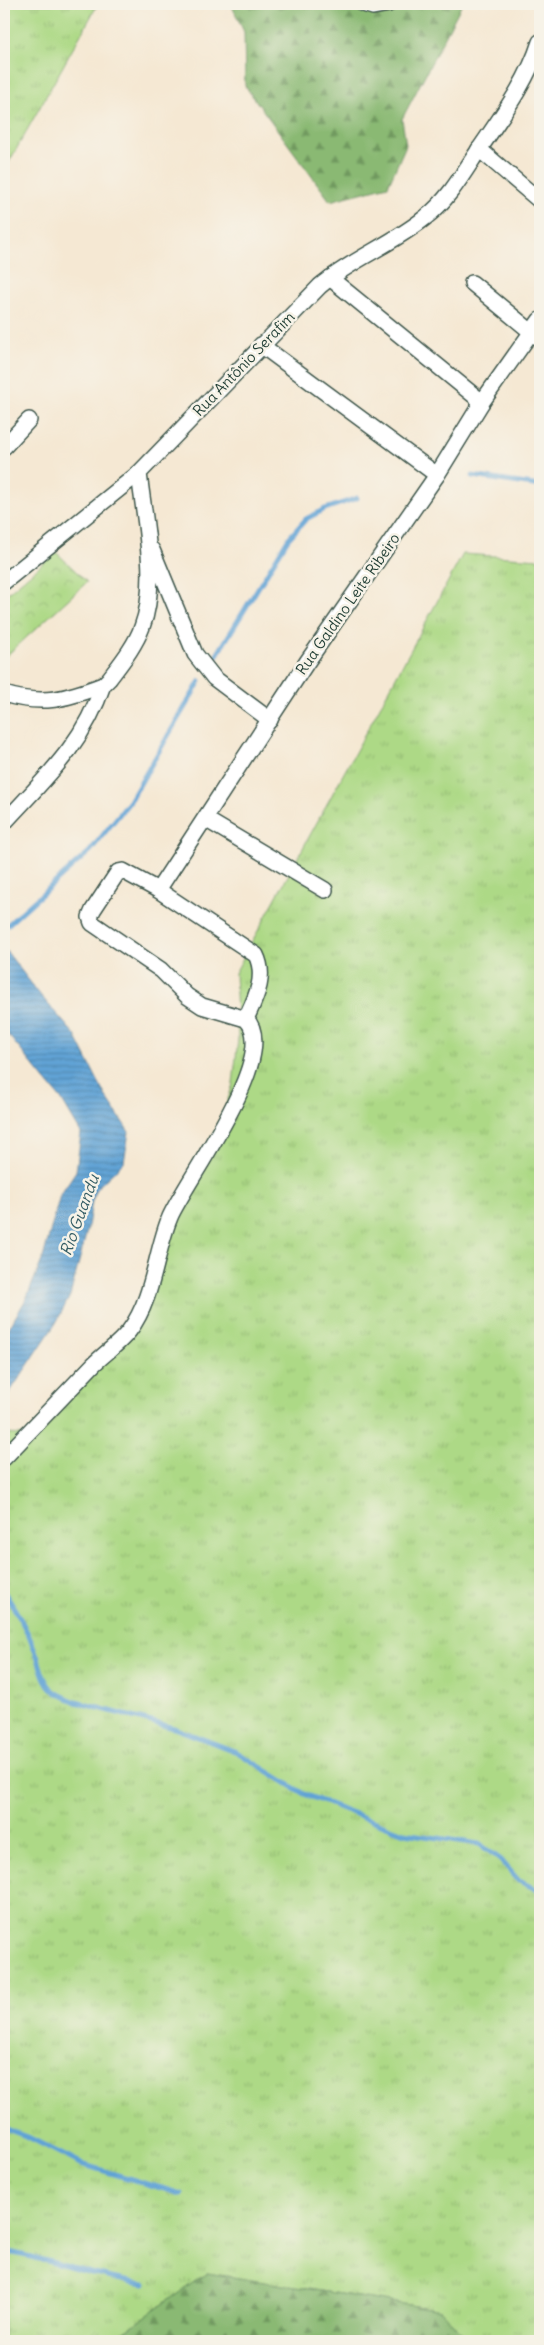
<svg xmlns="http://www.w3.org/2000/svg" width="544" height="2345" font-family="Delius,sans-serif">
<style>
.grass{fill:url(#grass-tufts);stroke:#668b5d}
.forest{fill:url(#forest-firs);stroke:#547b54}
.park{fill:url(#park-crowns);stroke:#668b5d}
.water{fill:url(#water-rules);stroke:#407084}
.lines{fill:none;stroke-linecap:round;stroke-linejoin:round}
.stream{stroke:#61a3d5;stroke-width:5}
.street-casing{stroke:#3f574c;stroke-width:18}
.street{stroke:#fff;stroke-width:15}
.labels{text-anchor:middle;stroke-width:5;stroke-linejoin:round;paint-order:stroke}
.street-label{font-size:15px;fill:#1f3d34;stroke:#f7f3e8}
.water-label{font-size:16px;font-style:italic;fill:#335c64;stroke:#f7f3e8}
</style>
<defs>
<pattern id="grass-tufts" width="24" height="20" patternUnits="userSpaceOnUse" patternTransform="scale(1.25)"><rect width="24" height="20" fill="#add986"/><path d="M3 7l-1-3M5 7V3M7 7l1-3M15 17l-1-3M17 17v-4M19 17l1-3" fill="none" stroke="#94bb74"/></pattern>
<pattern id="forest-firs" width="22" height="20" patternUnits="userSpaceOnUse" patternTransform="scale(1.25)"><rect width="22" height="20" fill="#8ab973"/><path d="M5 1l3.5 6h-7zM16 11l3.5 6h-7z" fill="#70985f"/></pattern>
<pattern id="park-crowns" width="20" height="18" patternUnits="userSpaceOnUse" patternTransform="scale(1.25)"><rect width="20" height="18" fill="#add986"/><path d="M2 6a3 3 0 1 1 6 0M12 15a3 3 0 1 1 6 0" fill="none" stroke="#94bb74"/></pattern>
<pattern id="water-rules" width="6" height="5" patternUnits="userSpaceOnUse" patternTransform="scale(1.25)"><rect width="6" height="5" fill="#61a3d5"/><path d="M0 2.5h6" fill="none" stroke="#4f86ae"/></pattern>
</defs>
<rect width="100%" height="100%" fill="#f7f3e8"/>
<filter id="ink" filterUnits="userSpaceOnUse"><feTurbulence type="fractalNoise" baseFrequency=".02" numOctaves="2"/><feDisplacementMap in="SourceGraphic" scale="10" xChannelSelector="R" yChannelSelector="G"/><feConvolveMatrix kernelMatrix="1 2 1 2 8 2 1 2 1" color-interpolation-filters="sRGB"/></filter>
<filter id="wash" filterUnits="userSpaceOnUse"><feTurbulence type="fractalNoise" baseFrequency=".0096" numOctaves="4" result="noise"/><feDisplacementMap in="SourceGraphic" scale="20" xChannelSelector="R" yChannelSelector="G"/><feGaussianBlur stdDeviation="1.12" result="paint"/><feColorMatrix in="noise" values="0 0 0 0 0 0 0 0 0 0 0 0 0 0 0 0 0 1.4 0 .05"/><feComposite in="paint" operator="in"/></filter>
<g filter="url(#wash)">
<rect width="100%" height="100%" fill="#f5e8d3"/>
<g class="grass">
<polygon points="4,4 98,4 4,171"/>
<polygon points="463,554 540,559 540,2341 469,2341 441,2310 207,2273 111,2341 4,2341 4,1434 25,1435 136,1322 169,1228 217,1133 233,1084 238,1039 235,973"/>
</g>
<g class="forest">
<polygon points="231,4 462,4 402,119 406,145 388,186 330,201 245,86 244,32"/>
<polygon points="207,2273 441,2310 469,2341 111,2341"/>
</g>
<polygon class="park" points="56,552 87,582 4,658 4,596"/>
<polygon class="water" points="4,948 41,996 75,1035 105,1095 129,1132 124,1162 98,1187 92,1201 88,1227 70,1296 56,1323 4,1401 4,1336 26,1299 43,1258 60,1195 76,1171 81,1133 61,1099 9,1036 4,1026"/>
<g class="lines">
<g class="stream">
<polyline points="473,476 540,486"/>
<polyline points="215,658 288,539 306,519 325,509 357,498"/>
<polyline points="4,928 90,851 130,801 200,681"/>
<path d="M4,1592C16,1610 27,1630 35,1650C40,1662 42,1680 52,1689C58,1695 68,1698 76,1702L174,1728L237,1752L304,1794L404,1833L479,1844L500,1859L519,1881L540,1891"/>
<polyline points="4,2128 28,2137 81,2164 181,2194"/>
<path d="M4,2251C52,2260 97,2278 145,2284"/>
</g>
</g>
</g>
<g filter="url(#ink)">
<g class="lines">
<g class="street-casing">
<g id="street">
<polyline points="363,4 373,7 389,4"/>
<polyline points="479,149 540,201"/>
<polyline points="330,278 482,402"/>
<polyline points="472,283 540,339"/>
<polyline points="261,345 437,475"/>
<polyline points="4,447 29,420"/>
<polyline points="152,550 195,654 214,678 270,720"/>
<polyline points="4,582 139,473"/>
<path d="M4,694C42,706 66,699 103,685L109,679C121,663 135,646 142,627C159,583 144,518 139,473L320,286C352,259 393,244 426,217C448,200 463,174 478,151C501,117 528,81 540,42"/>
<polyline points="207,820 325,890"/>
<path d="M4,823C45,778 83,745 103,685"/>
<polyline points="158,890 307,662 437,475 482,402 540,320"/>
<path d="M4,1458C34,1427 63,1396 93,1365C105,1353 119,1344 129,1331C154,1298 155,1253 170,1217C186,1180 282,1054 246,1019L202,1006L187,996L161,970L92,923L90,917L93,910L118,872L123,871L158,890L256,955C267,977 255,999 246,1019"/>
</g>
</g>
<use href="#street" class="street"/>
</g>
</g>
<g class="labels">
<g class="street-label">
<text transform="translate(244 364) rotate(-46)" y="5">Rua Antônio Serafim</text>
<text transform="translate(348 604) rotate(-55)" y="5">Rua Galdino Leite Ribeiro</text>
</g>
<g class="water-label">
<text transform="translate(79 1215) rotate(-70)" y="6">Rio Guandu</text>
</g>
</g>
<rect width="544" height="2345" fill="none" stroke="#f7f3e8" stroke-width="20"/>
</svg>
